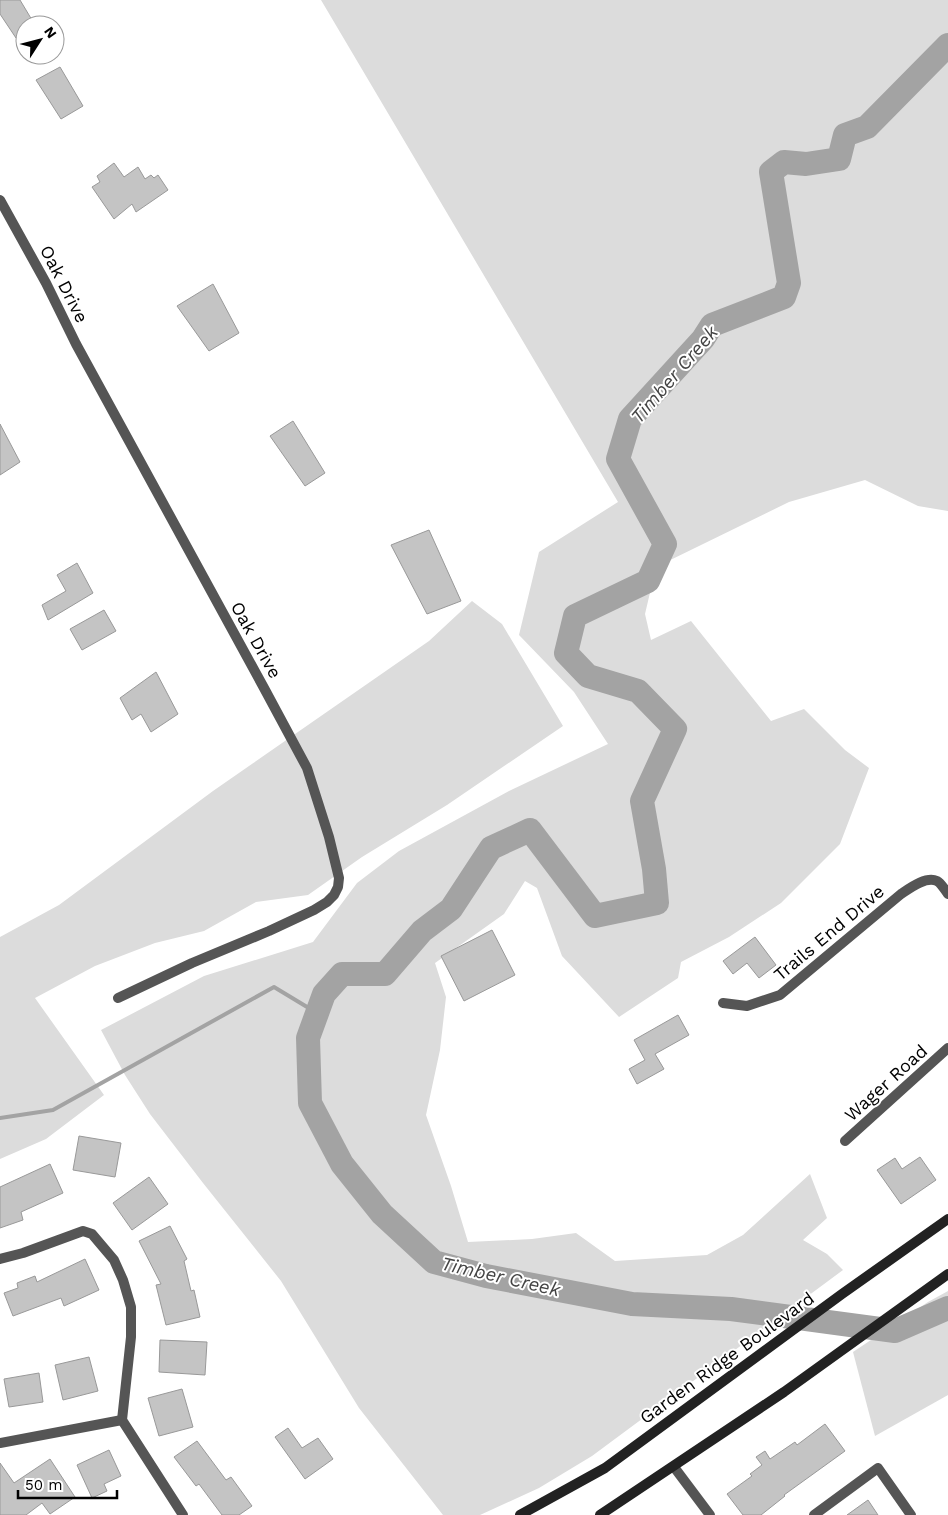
<svg xmlns="http://www.w3.org/2000/svg" width="948" height="1515" font-family="'Work Sans',sans-serif">
<style>
.green{fill:#dcdcdc}
.lines{fill:none;stroke-linecap:round;stroke-linejoin:round}
.stream{stroke:#a3a3a3;stroke-width:4}
.river{stroke:#a3a3a3;stroke-width:24}
.building{fill:#c4c4c4;stroke:#999}
.minor{stroke:#555;stroke-width:10}
.secondary{stroke:#222;stroke-width:10}
.labels{text-anchor:middle;stroke-width:4;stroke-linejoin:round;paint-order:stroke}
.street-label{font-size:18px;fill:#000;stroke:#fff}
.water-label{font-size:19px;font-style:italic;fill:#444;stroke:#fff}
</style>
<rect width="100%" height="100%" fill="#fff"/>
<g class="green">
<polygon points="321,0 948,0 948,511 918,506 865,480 789,502 656,567 645,614 651,640 691,621 771,721 804,709 845,750 869,768 840,844 781,903 729,937 681,962 678,978 619,1017 562,956 537,888 525,881 504,914 435,963 446,997 440,1050 426,1115 451,1186 468,1242 532,1239 576,1233 615,1261 707,1255 743,1235 810,1174 827,1218 803,1240 827,1254 843,1270 592,1456 539,1488 480,1515 443,1515 359,1408 281,1281 203,1183 150,1114 125,1075 101,1030 204,976 313,942 357,883 399,851 509,791 608,744 574,692 519,635 539,552 618,502"/>
<polygon points="472,601 502,624 563,726 447,805 362,857 308,895 256,902 204,931 155,943 95,966 35,998 104,1095 46,1139 0,1159 0,937 59,905 213,791 429,641"/>
<polygon points="948,1291 948,1395 875,1436 853,1352 928,1302"/>
</g>
<g class="lines">
<polyline class="stream" points="0,1118 53,1110 274,987 317,1013"/>
<polyline class="river" points="948,45 867,127 845,135 839,159 806,164 784,162 771,172 789,283 784,297 712,325 703,339 630,419 618,459 665,544 648,581 575,616 566,653 588,676 638,691 675,729 642,801 654,869 657,903 595,916 530,830 491,848 451,909 422,931 385,974 342,974 324,994 308,1038 310,1103 342,1164 382,1214 434,1262 486,1276 632,1304 731,1309 895,1331 948,1308"/>
</g>
<g class="building">
<polygon points="0,0 20,0 35,25 25,25 25,31 16,38 0,14"/>
<polygon points="60,67 83,106 61,119 36,80"/>
<polygon points="114,163 124,177 138,167 145,179 151,175 154,178 158,175 168,190 136,212 132,204 114,219 92,187 100,182 97,176"/>
<polygon points="213,284 239,333 209,351 177,306"/>
<polygon points="293,421 325,473 305,486 270,436"/>
<polygon points="0,424 20,462 0,475"/>
<polygon points="429,530 461,601 427,614 391,545"/>
<polygon points="77,563 93,593 48,620 42,605 66,591 57,575"/>
<polygon points="104,610 116,631 82,650 70,629"/>
<polygon points="156,672 178,714 151,732 141,714 132,720 120,698"/>
<polygon points="492,930 515,975 464,1001 441,956"/>
<polygon points="755,937 776,965 759,978 747,963 733,974 723,961"/>
<polygon points="678,1015 689,1035 655,1054 664,1069 637,1084 629,1069 645,1060 634,1040"/>
<polygon points="79,1136 121,1143 115,1177 73,1170"/>
<polygon points="920,1157 936,1180 901,1204 877,1170 895,1158 902,1169"/>
<polygon points="50,1164 63,1193 21,1212 23,1220 0,1228 0,1187"/>
<polygon points="149,1177 168,1204 132,1230 113,1203"/>
<polygon points="170,1226 187,1259 184,1261 191,1291 194,1290 200,1317 166,1325 156,1285 161,1284 139,1241"/>
<polygon points="85,1259 99,1290 64,1306 61,1298 13,1316 4,1293 18,1288 17,1283 35,1276 37,1282"/>
<polygon points="160,1340 207,1342 205,1375 159,1372"/>
<polygon points="89,1357 98,1391 63,1400 55,1365"/>
<polygon points="39,1373 43,1402 9,1407 4,1379"/>
<polygon points="182,1389 193,1427 159,1436 148,1398"/>
<polygon points="825,1424 845,1451 784,1495 785,1496 761,1515 743,1515 727,1494 752,1476 750,1474 762,1465 756,1457 765,1451 770,1459 795,1442 797,1445"/>
<polygon points="288,1428 302,1448 318,1438 333,1459 305,1479 275,1437"/>
<polygon points="197,1441 226,1480 231,1477 252,1506 239,1515 222,1515 199,1484 196,1486 174,1457"/>
<polygon points="109,1450 121,1476 104,1484 107,1491 92,1498 77,1465"/>
<polygon points="50,1459 75,1497 50,1514 42,1503 26,1515 0,1515 0,1463 14,1483"/>
<polygon points="868,1500 878,1515 847,1515"/>
</g>
<g class="lines">
<g class="minor">
<polyline points="0,200 46,283 76,344 264,688 307,768 329,837 339,878 338,887 334,895 327,902 314,910 269,931 192,963 118,998"/>
<path d="M723,1003L747,1006L780,995L901,894C910,888 926,876 937,881C941,883 945,890 948,894"/>
<polyline points="845,1141 948,1048"/>
<polyline points="0,1259 23,1253 83,1231 92,1234 114,1260 123,1280 131,1307 131,1337 122,1420 183,1515"/>
<polyline points="0,1443 122,1420"/>
<polyline points="674,1467 710,1515"/>
<polyline points="814,1515 878,1468 911,1515"/>
</g>
<g class="secondary">
<polyline points="520,1515 605,1468 842,1294 948,1219"/>
<polyline points="600,1515 784,1392 948,1274"/>
</g>
</g>
<g class="labels">
<g class="street-label">
<text transform="translate(64 284) rotate(63)" y="6">Oak Drive</text>
<text transform="translate(256 640) rotate(61)" y="6">Oak Drive</text>
<text transform="translate(829 933) rotate(-40)" y="6">Trails End Drive</text>
<text transform="translate(886 1083) rotate(-42)" y="6">Wager Road</text>
<text transform="translate(727 1358) rotate(-36)" y="6">Garden Ridge Boulevard</text>
</g>
<g class="water-label">
<text transform="translate(674 374) rotate(-49)" y="7">Timber Creek</text>
<text transform="translate(501 1276) rotate(13)" y="7">Timber Creek</text>
</g>
</g>
<g transform="translate(40 40) rotate(54)"><circle r="24" fill="#ffffff" stroke="#999999"/>
<path d="M0-4L9 19L0 12L-9 19Z" fill="#000000"/>
<text y="-8" font-size="14" font-weight="bold" text-anchor="middle" fill="#000000">N</text>
</g>
<path d="M18 1490v8h99v-8" fill="none" stroke="#000000" stroke-width="2.5"/>
<text x="25" y="1490" font-size="15" fill="#000000" stroke="#ffffff" stroke-width="4" paint-order="stroke">50 m</text>
</svg>
